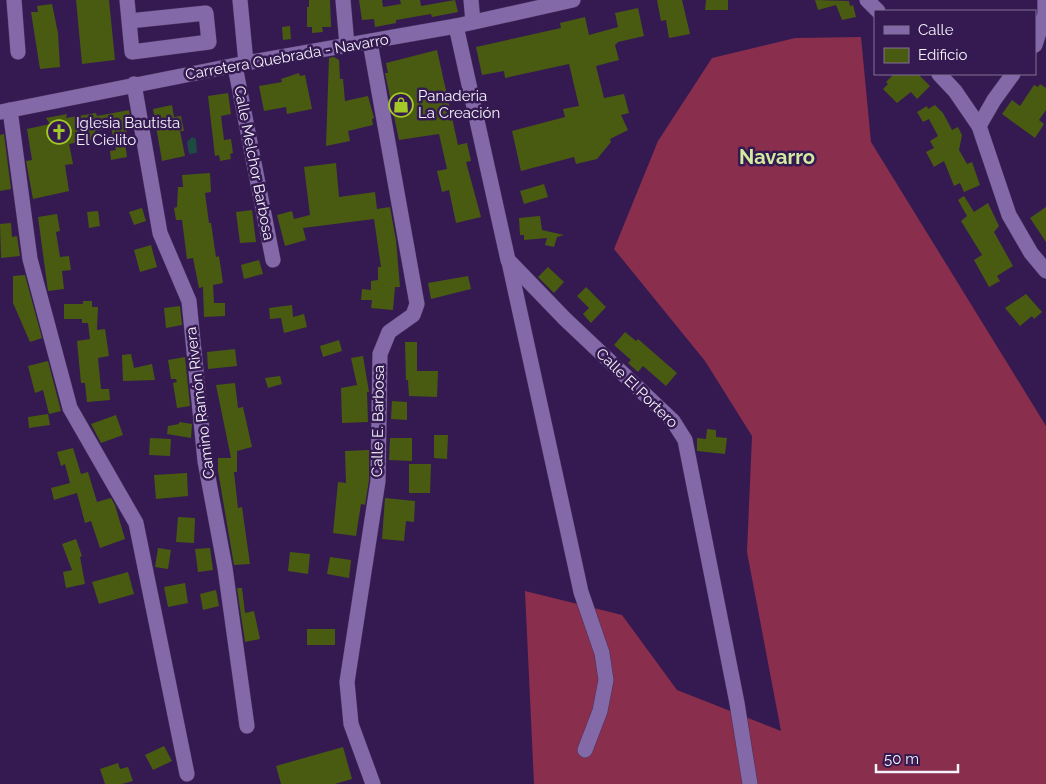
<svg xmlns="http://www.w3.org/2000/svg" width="1046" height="784" font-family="Raleway,sans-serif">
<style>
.forest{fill:#892e4d}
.water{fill:#1d4a43}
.building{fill:#495b11}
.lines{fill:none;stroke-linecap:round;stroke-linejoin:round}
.minor-casing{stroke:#47315d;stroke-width:16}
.minor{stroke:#8369a8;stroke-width:15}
.labels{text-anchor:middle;stroke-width:5;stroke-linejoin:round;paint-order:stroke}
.street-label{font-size:15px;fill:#f5f3fa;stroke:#341a51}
.poi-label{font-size:15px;fill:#f5f3fa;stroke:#341a51;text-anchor:start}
.district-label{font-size:20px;font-weight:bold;fill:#d3eba0;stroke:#341a51}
</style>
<rect width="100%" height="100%" fill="#341a51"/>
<polygon class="forest" points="861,37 871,142 1046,426 1046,784 534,784 525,591 622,615 677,690 781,731 747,552 752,436 705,361 614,249 658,141 712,58 795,38"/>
<polygon class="water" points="192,137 196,139 197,153 189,154 187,142"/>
<g class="building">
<polygon points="76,0 109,0 115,60 82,64"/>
<polygon points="309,0 330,0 331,27 322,27 323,32 312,33 312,27 307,27 307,7 309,7"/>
<polygon points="359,0 382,0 383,7 401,4 400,0 420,0 421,6 455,0 458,12 432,17 431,14 396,20 396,23 375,27 374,19 362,20"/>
<polygon points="657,0 682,0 690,34 669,38 666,20 661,21"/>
<polygon points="706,0 728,0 728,10 705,10"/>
<polygon points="815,0 849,1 850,6 853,5 856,17 842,20 836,5 818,10"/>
<polygon points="52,4 58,33 60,67 40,69 31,12 38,12 37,6"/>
<polygon points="638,8 644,36 618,42 615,45 619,60 596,66 604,98 624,94 629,113 621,115 628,130 610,139 611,142 597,159 576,164 574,157 521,171 512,131 565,117 563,109 579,106 569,64 505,78 504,71 482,75 476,47 561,28 560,23 585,17 589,35 618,27 615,13"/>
<polygon points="290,26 291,39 283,40 282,27"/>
<polygon points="437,50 458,145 467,143 471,161 466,162 481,217 456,223 449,190 442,192 437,171 447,169 439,134 399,140 385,73 388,73 386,63"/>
<polygon points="334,57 339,60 340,79 343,79 345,101 368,96 374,118 372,119 373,125 348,131 350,141 326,146 329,58"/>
<polygon points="299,73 300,76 305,75 312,109 287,114 286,107 264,111 259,86 282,82 281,79"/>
<polygon points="894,74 918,74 930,86 917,99 911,92 897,103 883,89 888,84 886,82"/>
<polygon points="1040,84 1046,88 1046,110 1039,120 1044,124 1035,138 1002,114 1012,100 1020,106 1034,85 1038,87"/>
<polygon points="228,93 231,114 221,116 224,140 231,139 233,153 230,154 231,159 220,161 219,155 215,156 208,96"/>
<polygon points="172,105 174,117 181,116 184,131 180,131 185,156 162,161 153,109"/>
<polygon points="935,105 943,113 952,130 958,127 962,135 959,150 967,164 972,162 980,185 964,192 960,183 954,186 944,161 934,167 926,152 934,148 930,141 938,136 929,119 923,122 917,112 927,106 928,109"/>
<polygon points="129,110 132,126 126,127 128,141 125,142 127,157 111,160 110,151 116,150 111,128 95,131 96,139 69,144 73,164 65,165 69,191 33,199 26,161 32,160 27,129 50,124 46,118 67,114 66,118 96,113 97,116"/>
<polygon points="4,134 11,189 0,191 0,135"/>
<polygon points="336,163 339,197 375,192 377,209 390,207 396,240 400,287 395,287 393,310 371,308 372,300 361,300 362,289 371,290 371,281 378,280 378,267 381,267 374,219 303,228 306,240 285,246 277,215 292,211 294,219 310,215 304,167"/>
<polygon points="210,173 211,192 205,193 209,223 211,223 216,257 219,256 223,283 213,285 214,303 225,303 225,316 204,317 203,287 199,288 193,258 187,259 182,220 176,220 174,208 177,207 178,187 183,187 182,175"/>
<polygon points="544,184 548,197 524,204 520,191"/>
<polygon points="964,196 974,212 988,203 999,226 994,232 1013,266 997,276 1000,281 989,287 974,260 982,255 961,221 967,216 958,200"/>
<polygon points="1046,207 1046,242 1030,218"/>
<polygon points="142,208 146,221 134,225 129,212"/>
<polygon points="252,210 256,242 240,243 236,212"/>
<polygon points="98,211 100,226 89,228 87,212"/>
<polygon points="57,214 60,231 56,232 60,257 69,256 71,270 62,271 64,289 48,291 38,217"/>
<polygon points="540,216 542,230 564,235 557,237 554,247 545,245 547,238 524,240 524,235 520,235 519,218"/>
<polygon points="11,223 12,237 17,236 20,256 1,258 0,224"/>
<polygon points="151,245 157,267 140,272 134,250"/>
<polygon points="259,260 263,274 244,279 241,265"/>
<polygon points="548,267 564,282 554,293 538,277"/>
<polygon points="25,275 42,338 30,342 13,303 13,276"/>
<polygon points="468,276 471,289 431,299 428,283"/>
<polygon points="586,287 606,307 591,323 583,314 589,308 577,296"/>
<polygon points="1026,294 1042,312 1034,319 1032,316 1020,326 1005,308"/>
<polygon points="83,301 92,301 92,307 98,307 97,330 105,329 109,356 98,358 101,389 109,389 110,400 87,402 85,383 81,383 77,341 90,339 88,323 82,323 82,319 64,319 64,304 83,304"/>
<polygon points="292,305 293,317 304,314 307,327 284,333 281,318 270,319 269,308"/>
<polygon points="180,306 182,325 166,328 164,308"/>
<polygon points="625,332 636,341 638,339 677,373 666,386 643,366 638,372 628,363 631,360 614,345"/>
<polygon points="339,340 342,351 323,357 320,346"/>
<polygon points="405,342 417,342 417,371 438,371 437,397 409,396 408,380 406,380"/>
<polygon points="235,349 237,366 208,369 207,352"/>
<polygon points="131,354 134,368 152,364 155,380 123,381 122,355"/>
<polygon points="363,356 369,392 367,392 368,422 342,423 341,388 357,385 351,358"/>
<polygon points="185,357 190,406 177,408 173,383 177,382 176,379 171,379 168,360"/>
<polygon points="48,361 61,411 49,414 43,390 35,393 28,366"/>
<polygon points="280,376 282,384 268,388 265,378"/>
<polygon points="235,383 238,408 243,407 252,447 237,451 237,472 234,472 238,508 242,507 250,564 234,565 218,471 218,458 231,458 216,385"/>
<polygon points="392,401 407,402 407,420 391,419"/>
<polygon points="48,414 50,425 29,428 28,417"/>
<polygon points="116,415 123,435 101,443 91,424"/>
<polygon points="179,422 192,424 191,438 167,434 168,426 179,424"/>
<polygon points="707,429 716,430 716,437 727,438 725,454 697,451 697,438 706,439"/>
<polygon points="434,435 448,435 447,459 434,458"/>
<polygon points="150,438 171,439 170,456 149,455"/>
<polygon points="390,438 412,438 412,461 389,460"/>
<polygon points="73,448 81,474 88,472 97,502 111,498 115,505 125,539 100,548 91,521 85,523 77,493 54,500 51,488 70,483 65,464 61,466 57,452"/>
<polygon points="369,450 369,480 365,505 361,504 356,536 333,533 338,482 346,483 345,451"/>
<polygon points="409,464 431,464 430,493 409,493"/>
<polygon points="187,473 188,496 156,499 154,475"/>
<polygon points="385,498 415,501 414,522 406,521 404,541 382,539"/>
<polygon points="178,517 195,518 194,543 176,542"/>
<polygon points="76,539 82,556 80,557 85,584 66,588 63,572 72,570 62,544"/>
<polygon points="158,548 171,550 168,569 155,567"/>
<polygon points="210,548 213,570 198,572 195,549"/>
<polygon points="290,552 310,554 308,574 288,571"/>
<polygon points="330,557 351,560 349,578 327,574"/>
<polygon points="128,572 134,594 99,604 92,582"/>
<polygon points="185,583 188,603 168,607 164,587"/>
<polygon points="237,588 242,588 245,613 254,611 260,639 245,642"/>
<polygon points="216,590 219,606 203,610 200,594"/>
<rect x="307" y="629" width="28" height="16"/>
<polygon points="164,746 172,761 153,770 145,755"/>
<polygon points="343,747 352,779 335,784 281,784 276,766"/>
<polygon points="118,763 120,769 128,767 133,781 122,784 105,784 100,769"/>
</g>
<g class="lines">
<g class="minor-casing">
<g id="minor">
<polyline points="14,0 18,52"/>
<polyline points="127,0 132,52 209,42 206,13 129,21"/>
<polyline points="240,0 246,63"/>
<polyline points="343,0 347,45"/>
<polyline points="471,0 473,22"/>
<polyline points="867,0 878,11"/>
<polyline points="456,26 508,260 565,319 673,421 685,440 737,703 750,784"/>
<polyline points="370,42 417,304 413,315 389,332 380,354 378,481 347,682 351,724 373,784"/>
<polyline points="1035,45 1045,14 1045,0"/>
<polyline points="235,66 273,260"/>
<polyline points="939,74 955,91 979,126 1009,215 1031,253 1046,271"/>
<polyline points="134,84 160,233 189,301 205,461 225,568 247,726"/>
<polyline points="10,110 30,259 70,408 136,523 187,774"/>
<polyline points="1,112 246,63 456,26 573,0"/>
<polyline points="979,126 994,100 1013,74"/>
<polyline points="509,262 581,592 602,653 606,680 600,711 585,750"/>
</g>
</g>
<use href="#minor" class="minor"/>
</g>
<defs>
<g id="shop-ring" transform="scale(1.25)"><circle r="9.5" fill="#341a51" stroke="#a3c926" stroke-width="1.5"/><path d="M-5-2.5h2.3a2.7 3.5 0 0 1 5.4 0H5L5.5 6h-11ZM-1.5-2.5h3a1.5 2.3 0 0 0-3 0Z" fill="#a3c926"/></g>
<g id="church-ring" transform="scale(1.25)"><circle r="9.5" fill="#341a51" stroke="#a3c926" stroke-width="1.5"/><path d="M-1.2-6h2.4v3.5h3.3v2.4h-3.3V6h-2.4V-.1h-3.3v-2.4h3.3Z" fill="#a3c926"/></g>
</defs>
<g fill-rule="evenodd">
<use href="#shop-ring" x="401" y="105"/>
<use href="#church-ring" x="59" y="132"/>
</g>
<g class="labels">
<g class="street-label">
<text transform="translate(287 57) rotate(-10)" y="5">Carretera Quebrada - Navarro</text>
<text transform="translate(254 163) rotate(79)" y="5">Calle Melchor Barbosa</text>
<text transform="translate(637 388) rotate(44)" y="5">Calle El Portero</text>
<text transform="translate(200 403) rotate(-97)" y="5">Camino Ramón Rivera</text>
<text transform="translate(378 421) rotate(-89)" y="5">Calle E. Barbosa</text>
</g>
<g class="poi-label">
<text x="418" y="101">Panaderia<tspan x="418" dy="17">La Creación</tspan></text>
<text x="76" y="128">Iglesia Bautista<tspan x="76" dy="17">El Cielito</tspan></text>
</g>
<g class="district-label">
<text x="777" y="164">Navarro</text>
</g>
</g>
<rect x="874" y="10" width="162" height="65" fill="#341a51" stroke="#817195"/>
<rect x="884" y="26" width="25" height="8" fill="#8369a8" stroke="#817195"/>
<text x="918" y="35" font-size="15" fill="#f5f3fa">Calle</text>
<rect x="884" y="48" width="25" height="15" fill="#495b11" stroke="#817195"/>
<text x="918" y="60" font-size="15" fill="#f5f3fa">Edificio</text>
<path d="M876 764v8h82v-8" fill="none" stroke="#f5f3fa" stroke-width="2.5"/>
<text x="884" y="764" font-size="15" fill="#f5f3fa" stroke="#341a51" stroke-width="4" paint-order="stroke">50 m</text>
</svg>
